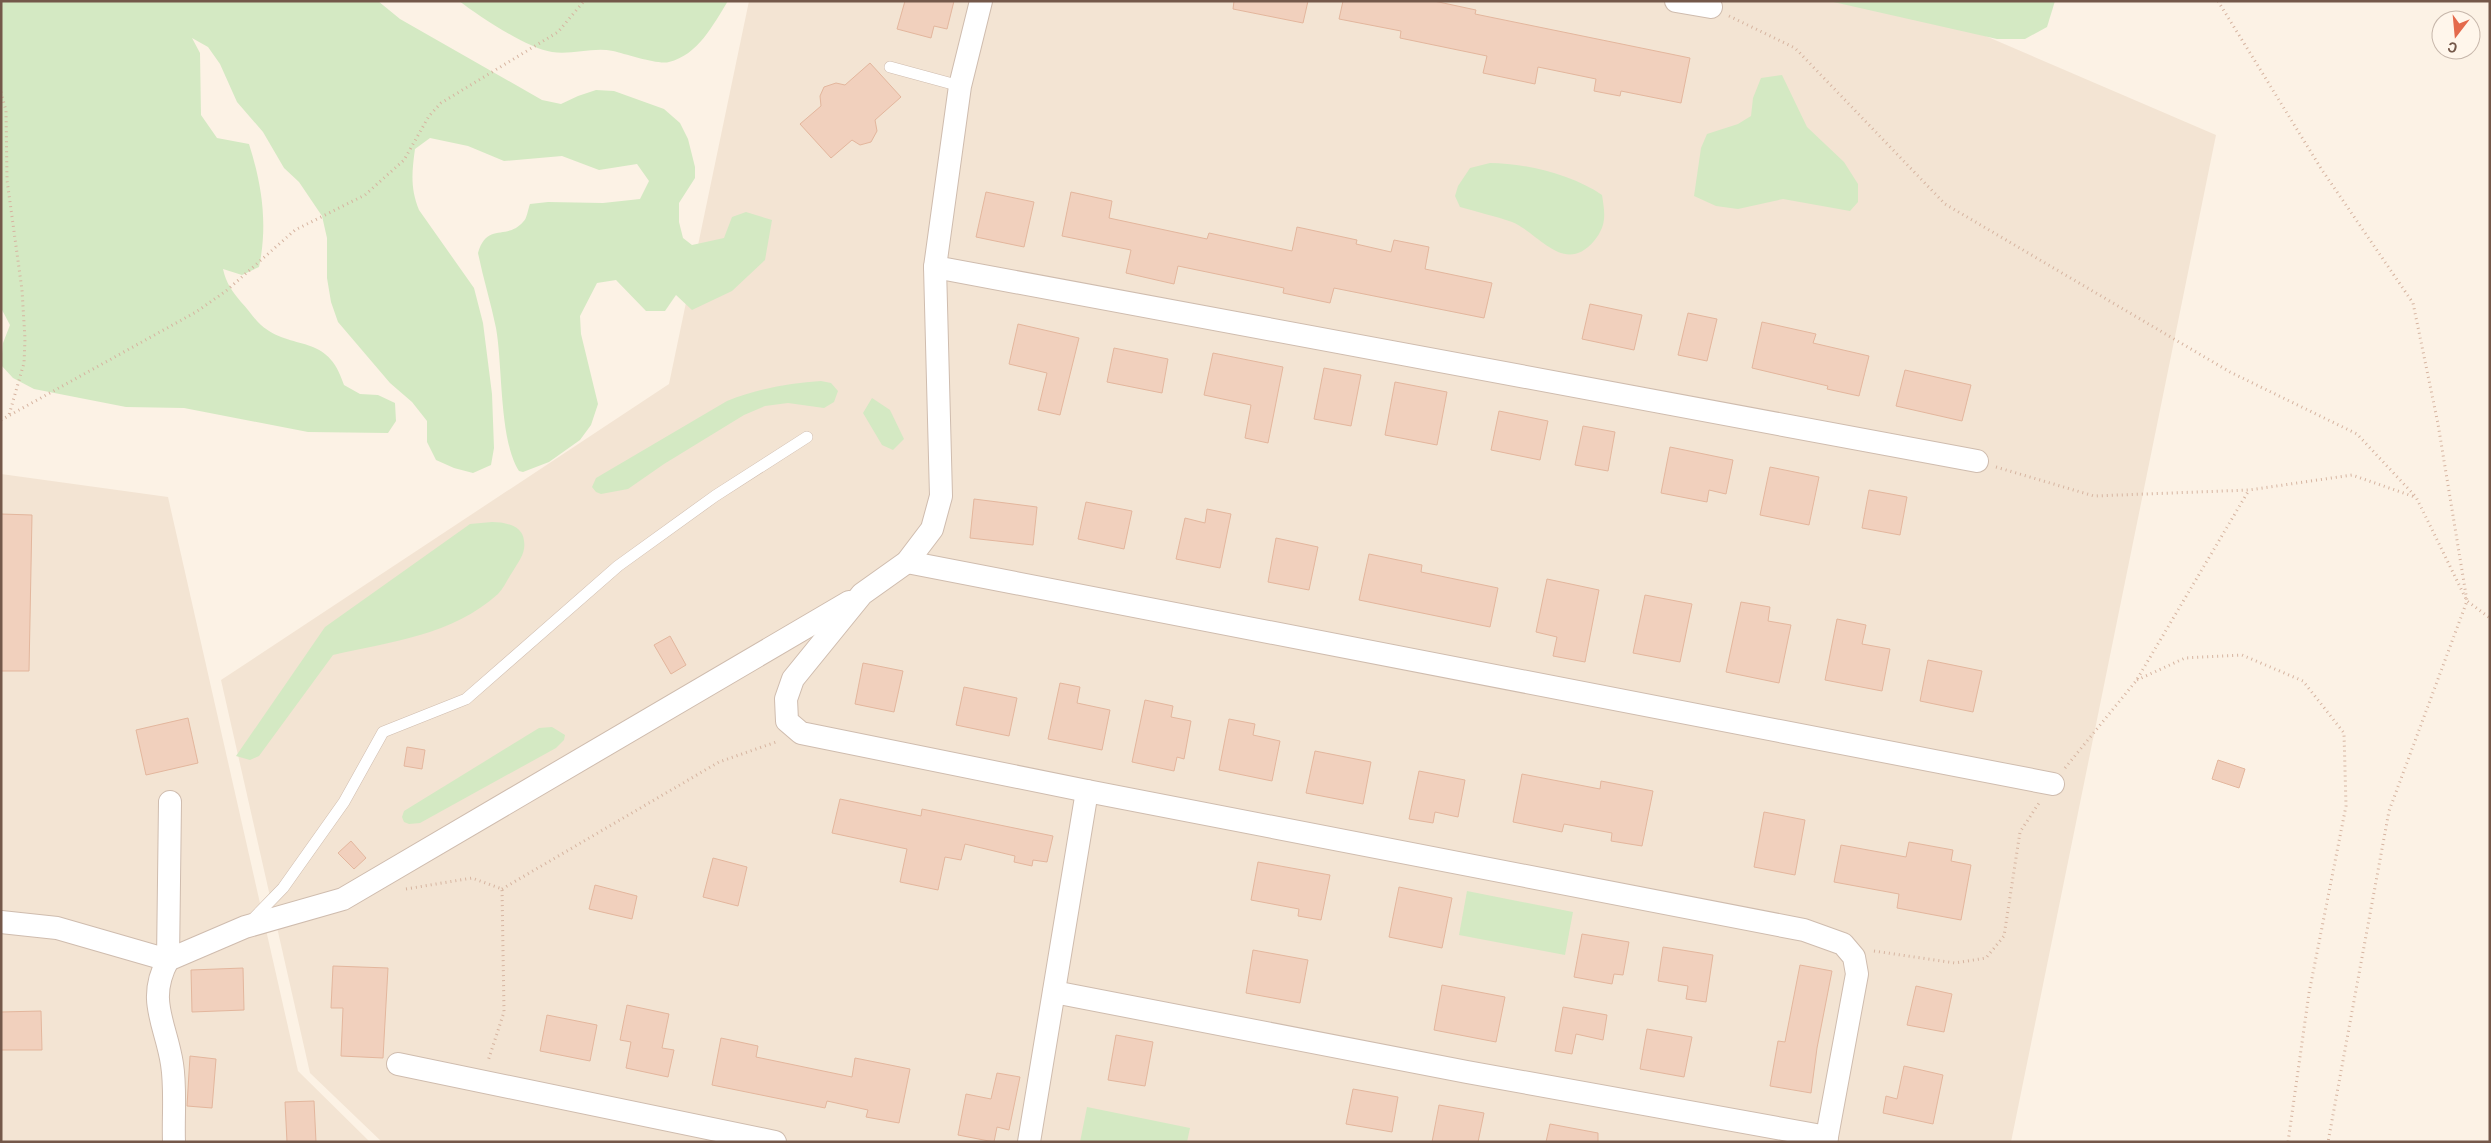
<svg xmlns="http://www.w3.org/2000/svg" width="2491" height="1143" font-family="Roboto,sans-serif">
<style>
.residential{fill:#f3e4d3}
.green{fill:#d4e9c3}
.building{fill:#f1d0bd;stroke:#e3b69d}
.lines{fill:none;stroke-linecap:round;stroke-linejoin:round}
.service-casing{stroke:#cfbcae;stroke-width:12}
.minor-casing{stroke:#cfbcae;stroke-width:24}
.path{stroke:#d6b4a0;stroke-width:3;stroke-dasharray:1 4;stroke-linecap:butt}
.service{stroke:#fff;stroke-width:11}
.minor{stroke:#fff;stroke-width:22}
</style>
<rect width="100%" height="100%" fill="#fcf2e5"/>
<g class="residential">
<polygon points="749,1 1904,1 2216,135 2011,1142 382,1142 310,1073 221,680 669,384"/>
<polygon points="1,474 168,497 298,1071 370,1142 1,1142"/>
</g>
<g class="green">
<path d="M1,1H378L400,19L542,100L561,104L578,96L596,90L614,91L664,109L680,123L688,139L695,167V178L679,203V222L683,238L692,245L724,238L732,217L746,212L772,220L765,260L732,291L692,310L676,295L665,311H646L616,280L597,283L580,316L581,334L598,404L591,425L580,440L549,462L523,472L519,471C499,440 503,367 496,328C491,303 483,278 478,253C487,222 506,241 523,222C527,219 528,209 530,204L548,202L603,203L640,199L649,181L637,164L599,170L562,156L504,161L468,146L430,138L415,149C412,171 410,188 419,210L474,288L483,323L492,394L494,448L491,465L473,473L454,468L436,460L427,442V421L412,402L390,383L338,322L331,302L327,278V238L322,216L299,182L284,168L263,132L237,102L220,64L208,47L192,38L200,53L201,115L217,138L249,144C262,185 268,224 259,267L242,275L223,269C226,283 232,291 241,302C248,309 254,319 261,325C292,352 328,332 344,385L360,394L378,395L395,403L396,421L388,433L308,432L184,408L126,407L34,389L13,378L1,365L3,343L10,325L1,308Z"/>
<path d="M459,1H728C713,25 698,55 669,62C658,65 626,54 613,51C593,47 572,55 552,52C528,49 479,16 459,1Z"/>
<polygon points="1829,1 2055,1 2047,27 2025,39 1997,39"/>
<polygon points="1782,75 1807,127 1844,162 1858,184 1858,202 1850,211 1783,199 1738,209 1716,206 1694,196 1701,148 1707,134 1738,124 1751,116 1753,98 1761,78"/>
<path d="M1490,163C1525,163 1573,175 1602,195C1605,214 1607,225 1594,241C1564,276 1539,233 1512,222C1495,216 1477,212 1460,207L1455,196L1458,186L1470,168Z"/>
<path d="M821,381L831,383L838,391L834,402L824,408L788,403L765,406L744,415L664,464L628,489L601,494L596,492L592,487L596,478L727,401C756,389 790,383 821,381Z"/>
<polygon points="872,398 890,410 904,439 893,450 882,445 863,413"/>
<path d="M492,522C504,522 523,525 524,541C526,553 519,561 513,571C508,578 504,588 498,594C453,635 390,642 333,655L259,756L250,760L236,756L325,627L470,524Z"/>
<polygon points="552,727 565,735 564,740 556,748 420,823 409,824 404,822 402,817 404,811 539,728"/>
<polygon points="1467,891 1573,912 1565,955 1459,935"/>
<polygon points="1087,1107 1190,1128 1187,1142 1080,1142"/>
</g>
<g class="building">
<polygon points="905,1 954,1 947,29 934,26 931,38 897,29"/>
<polygon points="1234,1 1308,1 1303,23 1233,9"/>
<polygon points="1343,1 1434,1 1476,10 1475,14 1690,58 1681,103 1621,91 1620,96 1594,91 1596,79 1538,67 1535,84 1483,73 1487,56 1400,38 1401,31 1339,19"/>
<polygon points="870,63 901,97 875,120 877,131 871,142 860,145 852,140 831,158 800,124 821,106 820,96 824,87 836,83 845,85"/>
<polygon points="986,192 1034,202 1024,247 976,237"/>
<polygon points="1071,192 1112,201 1109,218 1207,239 1209,233 1292,251 1297,227 1357,240 1356,244 1391,252 1394,240 1429,247 1425,269 1492,283 1484,318 1334,288 1330,303 1283,293 1284,288 1178,266 1174,284 1126,273 1131,250 1062,236"/>
<polygon points="1590,304 1642,315 1634,350 1582,339"/>
<polygon points="1688,313 1717,319 1707,361 1678,355"/>
<polygon points="1762,322 1816,334 1813,343 1869,356 1859,396 1827,389 1828,386 1752,368"/>
<polygon points="1018,324 1079,338 1060,415 1038,410 1047,373 1009,364"/>
<polygon points="1114,348 1168,359 1162,393 1107,382"/>
<polygon points="1213,353 1283,367 1268,443 1245,438 1251,405 1204,395"/>
<polygon points="1324,368 1361,375 1351,426 1314,419"/>
<polygon points="1905,370 1971,385 1962,421 1896,406"/>
<polygon points="1395,382 1447,392 1437,445 1385,435"/>
<polygon points="1499,411 1548,421 1540,460 1491,450"/>
<polygon points="1583,426 1615,432 1608,471 1575,465"/>
<polygon points="1670,447 1733,460 1726,494 1709,490 1707,502 1661,493"/>
<polygon points="1770,467 1819,477 1809,525 1760,515"/>
<polygon points="1869,490 1907,497 1900,535 1862,528"/>
<polygon points="974,499 1037,507 1033,545 970,538"/>
<polygon points="1086,502 1132,511 1124,549 1078,539"/>
<polygon points="1207,509 1231,514 1220,568 1176,559 1185,518 1205,523"/>
<polygon points="1,514 32,515 29,671 1,671"/>
<polygon points="1276,538 1318,547 1309,590 1268,582"/>
<polygon points="1369,554 1422,565 1421,572 1498,588 1490,627 1359,600"/>
<polygon points="1547,579 1599,590 1585,662 1553,656 1557,637 1536,632"/>
<polygon points="1645,595 1692,604 1680,662 1633,653"/>
<polygon points="1741,602 1770,607 1768,621 1791,625 1779,683 1726,672"/>
<polygon points="1837,619 1866,625 1862,644 1890,649 1882,691 1825,680"/>
<polygon points="670,636 686,665 671,674 654,645"/>
<polygon points="1928,660 1982,671 1973,712 1920,701"/>
<polygon points="863,663 903,671 894,712 855,704"/>
<polygon points="1060,683 1080,687 1077,703 1110,710 1102,750 1048,739"/>
<polygon points="964,687 1017,698 1009,736 956,725"/>
<polygon points="1145,700 1173,706 1171,717 1191,721 1184,759 1177,757 1174,771 1132,762"/>
<polygon points="188,718 198,763 146,775 136,730"/>
<polygon points="1229,719 1255,724 1253,735 1280,741 1272,781 1219,770"/>
<polygon points="407,747 425,750 422,769 404,766"/>
<polygon points="1315,751 1371,762 1363,804 1306,793"/>
<polygon points="2218,760 2245,769 2239,788 2212,779"/>
<polygon points="1419,771 1465,780 1458,817 1435,812 1433,823 1409,819"/>
<polygon points="1522,774 1600,789 1601,781 1653,791 1642,846 1611,841 1612,833 1564,824 1562,832 1513,822"/>
<polygon points="840,799 921,816 922,809 1053,836 1047,862 1033,860 1032,866 1014,862 1015,856 965,844 961,860 945,857 938,890 900,882 907,849 832,833"/>
<polygon points="1764,812 1805,820 1795,875 1754,867"/>
<polygon points="351,841 366,858 354,869 338,853"/>
<polygon points="1909,842 1953,850 1951,861 1971,865 1961,920 1897,908 1899,894 1834,882 1841,845 1906,857"/>
<polygon points="713,858 747,867 738,906 703,897"/>
<polygon points="1258,862 1330,875 1321,920 1298,916 1299,909 1251,900"/>
<polygon points="595,885 637,896 632,919 589,909"/>
<polygon points="1399,887 1452,898 1442,948 1389,937"/>
<polygon points="1582,934 1629,942 1623,975 1614,974 1612,984 1574,977"/>
<polygon points="1663,947 1713,955 1706,1002 1686,999 1688,986 1658,981"/>
<polygon points="1253,950 1308,960 1300,1003 1246,993"/>
<polygon points="1800,965 1832,971 1817,1048 1811,1093 1770,1086 1778,1041 1785,1042"/>
<polygon points="333,966 388,968 383,1058 341,1056 343,1008 331,1008"/>
<polygon points="243,968 244,1010 192,1012 191,970"/>
<polygon points="1442,985 1505,997 1496,1042 1434,1030"/>
<polygon points="1916,986 1952,994 1944,1032 1907,1025"/>
<polygon points="627,1005 669,1014 662,1048 674,1050 668,1077 626,1068 631,1042 620,1040"/>
<polygon points="1563,1007 1607,1015 1603,1040 1576,1034 1572,1054 1555,1051"/>
<polygon points="41,1011 42,1050 1,1050 1,1012"/>
<polygon points="547,1015 597,1025 590,1061 540,1051"/>
<polygon points="1647,1029 1692,1037 1684,1077 1640,1069"/>
<polygon points="1116,1035 1153,1042 1145,1086 1108,1080"/>
<polygon points="721,1038 758,1046 756,1057 852,1077 855,1058 910,1069 899,1123 866,1117 868,1110 827,1101 825,1108 712,1085"/>
<polygon points="190,1056 216,1059 212,1108 187,1106"/>
<polygon points="1904,1066 1943,1075 1933,1124 1883,1113 1886,1096 1897,1099"/>
<polygon points="997,1073 1020,1077 1009,1130 997,1127 994,1142 958,1135 966,1094 991,1099"/>
<polygon points="1353,1089 1398,1097 1392,1132 1346,1124"/>
<polygon points="314,1101 316,1142 287,1142 285,1102"/>
<polygon points="1439,1105 1484,1113 1478,1142 1432,1142"/>
<polygon points="1550,1124 1598,1133 1598,1142 1546,1142"/>
</g>
<g class="lines">
<g class="service-casing">
<g id="service">
<polyline points="890,67 960,86"/>
<polyline points="250,922 283,888 344,802 383,732 466,699 618,566 715,496 807,437"/>
</g>
</g>
<g class="minor-casing">
<g id="minor">
<polyline points="981,1 960,86 935,267 941,496 932,529 907,562 862,594 793,679 786,699 787,721 801,733 1087,791 1804,930 1843,944 1854,957 1857,974 1826,1142"/>
<polyline points="1676,1 1711,7"/>
<polyline points="935,267 1977,461"/>
<polyline points="907,562 2053,784"/>
<path d="M170,802L168,960C146,1000 166,1024 172,1064C176,1089 173,1117 174,1142"/>
<polyline points="1,922 57,928 168,960 245,927 343,899 849,602"/>
<polyline points="1054,992 1467,1072 1827,1137"/>
<polyline points="398,1064 775,1142"/>
<polyline points="1029,1142 1087,791"/>
</g>
</g>
<g class="path">
<polyline points="2218,1 2322,170 2413,303 2438,424 2467,601 2389,811 2328,1142"/>
<polyline points="1729,16 1795,48 1945,204 2230,372 2357,434 2416,497 2467,601 2490,618"/>
<polyline points="1,92 6,111 7,180 22,290 25,339 24,363 9,415"/>
<polyline points="1,420 196,312 226,291 295,230 365,195 404,160 429,116 441,103 558,32 584,1"/>
<polyline points="1996,467 2094,496 2249,490 2352,475 2415,497"/>
<polyline points="2137,680 2185,658 2242,655 2303,681 2344,733 2346,806 2309,993 2288,1142"/>
<polyline points="2065,768 2136,681 2249,490"/>
<polyline points="406,889 472,878 502,889 504,1012 488,1061"/>
<polyline points="502,889 719,762 779,741"/>
<polyline points="1874,951 1955,963 1986,958 2004,936 2020,832 2039,803"/>
</g>
<use href="#service" class="service"/>
<use href="#minor" class="minor"/>
</g>
<rect width="2491" height="1143" fill="none" stroke="#74584a" stroke-width="5"/>
<g transform="translate(2456 35) rotate(196)"><circle r="24" fill="#fff6eb" stroke="#c7b7ab"/>
<path d="M0-4L9 19L0 12L-9 19Z" fill="#e46a4c"/>
<text y="-8" font-size="14" font-weight="bold" text-anchor="middle" fill="#74584a">С</text>
</g>
</svg>
